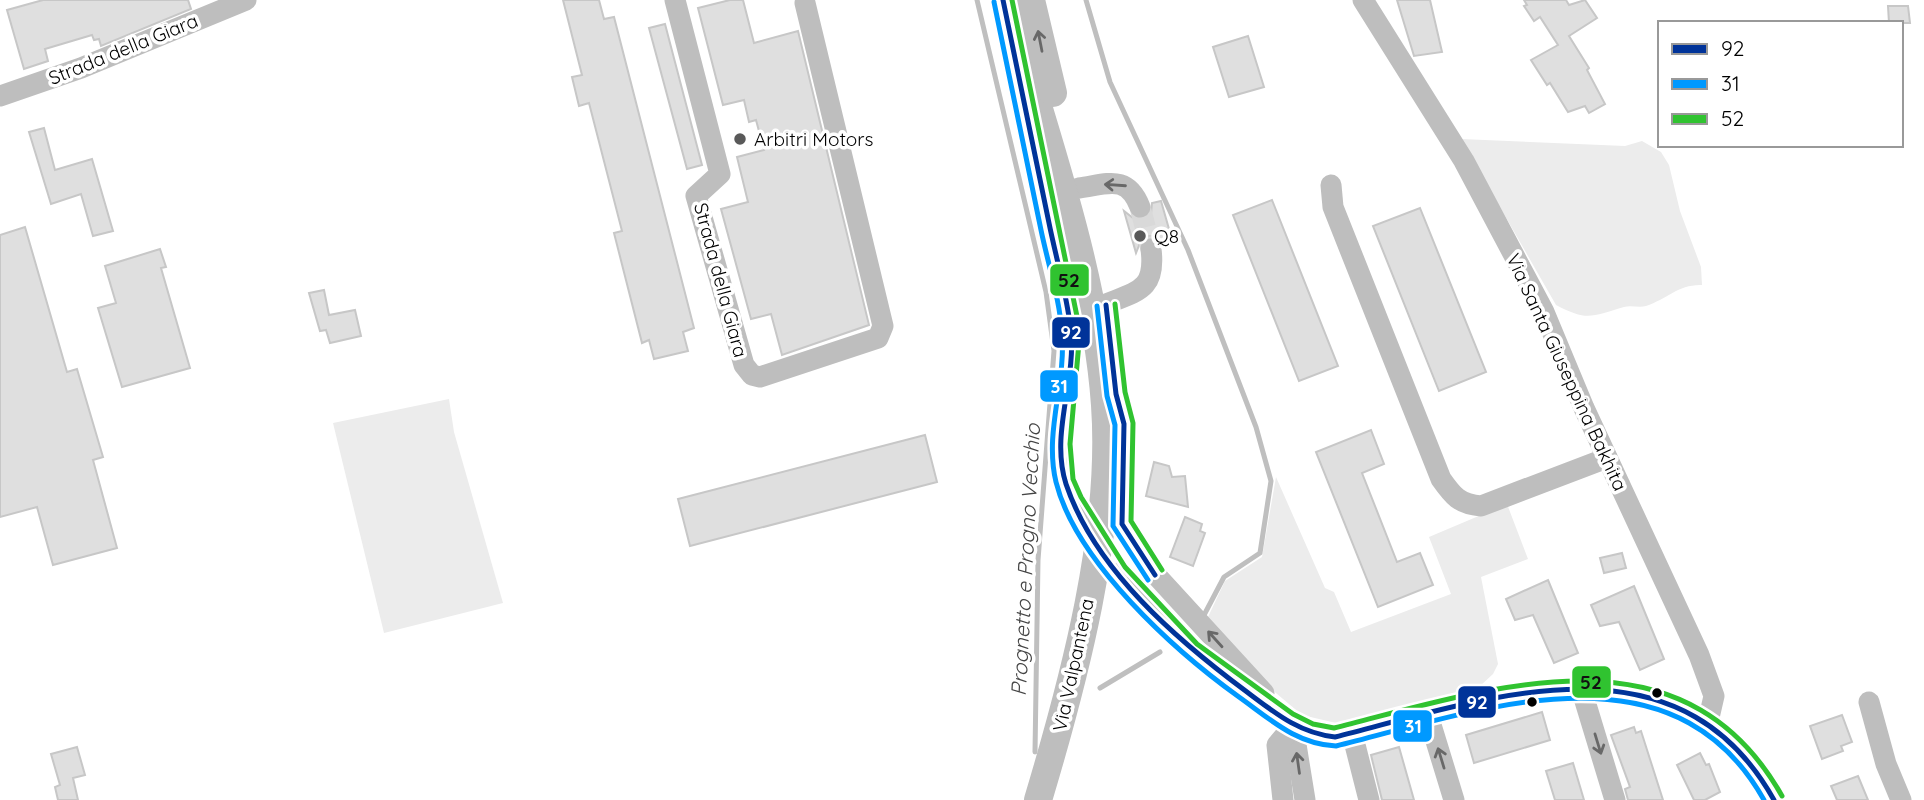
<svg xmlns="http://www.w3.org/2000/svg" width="1924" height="800" font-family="Quicksand,sans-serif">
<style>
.green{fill:#ececec}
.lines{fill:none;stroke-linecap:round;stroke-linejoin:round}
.stream{stroke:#bfbfbf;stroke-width:5}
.building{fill:#dfdfdf;stroke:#c7c7c7;stroke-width:2}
.minor-tunnel{stroke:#d9d9d9;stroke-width:21;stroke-dasharray:21 10;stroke-linecap:butt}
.minor{stroke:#bebebe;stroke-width:21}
.major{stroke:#bebebe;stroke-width:28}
.bus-1-casing{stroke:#fff;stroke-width:10}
.bus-2-casing{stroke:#fff;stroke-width:10}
.bus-3-casing{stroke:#fff;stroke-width:10}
.bus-1{stroke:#039;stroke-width:5}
.bus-2{stroke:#09f;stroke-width:5}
.bus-3{stroke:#30c330;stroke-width:5}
.oneway{stroke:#686868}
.poi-dot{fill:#595959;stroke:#fff;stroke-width:2.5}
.bus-dot{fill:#000;stroke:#fff;stroke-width:2.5}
.labels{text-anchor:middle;stroke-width:7;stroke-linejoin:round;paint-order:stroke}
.street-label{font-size:19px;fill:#000;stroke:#fff}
.poi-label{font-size:19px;fill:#000;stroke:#fff;text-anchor:start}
.water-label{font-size:21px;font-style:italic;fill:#444;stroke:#fff}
.line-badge{stroke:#fff;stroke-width:2.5}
.badge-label{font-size:19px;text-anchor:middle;font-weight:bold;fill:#fff}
.pale-badge-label{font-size:19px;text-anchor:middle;font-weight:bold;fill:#111}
</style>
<rect width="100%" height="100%" fill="#fff"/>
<g class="green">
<path d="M1461,139L1625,146L1642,141L1661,152L1669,165L1680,211L1701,267L1702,285C1679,284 1667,299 1646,306C1639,308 1631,305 1624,307C1592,316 1588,322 1556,305Z"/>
<polygon points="449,399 454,432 503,603 384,633 333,423"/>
<polygon points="1276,477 1325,588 1334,592 1351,632 1451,594 1429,537 1507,504 1528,559 1481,577 1498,664 1493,674 1479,687 1480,694 1336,723 1302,715 1270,688 1208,617 1225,581 1262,557"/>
</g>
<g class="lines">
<g class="stream">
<polyline points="977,0 1046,292 1054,351 1038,560 1035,752"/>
<polyline points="1086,0 1110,82 1188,250 1256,427 1271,481 1260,553 1224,577 1203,617"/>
<polyline points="1100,688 1160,652"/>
</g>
</g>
<g class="building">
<polygon points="43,0 188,0 191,9 101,46 99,39 94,40 92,35 45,49 48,61 24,69 7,10"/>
<polygon points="563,0 599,0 604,19 614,17 694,328 683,332 688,351 654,359 649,340 642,343 614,233 622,231 589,103 579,106 572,77 582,75"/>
<polygon points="730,0 743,0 754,43 798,31 869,325 782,355 771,314 751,319 721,209 748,202 737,157 764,150 756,120 749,122 744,100 723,105 698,8"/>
<polygon points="1397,0 1430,0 1442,52 1414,56"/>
<polygon points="1524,0 1566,0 1569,5 1585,0 1597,18 1569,36 1589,68 1587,70 1605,104 1589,113 1585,106 1568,112 1550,83 1547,85 1531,60 1558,45 1540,17 1534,21 1524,6 1527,5"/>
<polygon points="1888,6 1908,6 1910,23 1889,23"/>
<polygon points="665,24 702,165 687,169 649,28"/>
<polygon points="1248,36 1264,87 1229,97 1213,47"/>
<polygon points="44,128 55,170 92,159 113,231 93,236 81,194 51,204 29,132"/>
<polygon points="1272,200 1338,366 1299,381 1233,215"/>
<polygon points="1161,201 1173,243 1163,245 1157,238 1149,236 1140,243 1136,253 1124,211 1133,218 1145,219 1151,214 1152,203"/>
<polygon points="1420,208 1486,372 1439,391 1373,226"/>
<polygon points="25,227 67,372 77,369 103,457 93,460 117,548 53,565 37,507 0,517 0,235"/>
<polygon points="160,249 166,267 161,268 190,368 122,387 98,308 116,303 105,266"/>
<polygon points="324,290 329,315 355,310 361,336 330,343 326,330 320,331 309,293"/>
<polygon points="1371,430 1384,464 1362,473 1397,562 1420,553 1433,585 1378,607 1316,452"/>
<polygon points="925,435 937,482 690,546 678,499"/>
<polygon points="1154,462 1169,466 1172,477 1185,476 1188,507 1146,496"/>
<polygon points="1185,517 1202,524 1200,531 1205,533 1193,566 1170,557"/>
<polygon points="1622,553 1626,568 1604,573 1600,558"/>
<polygon points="1548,580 1578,653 1554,663 1533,615 1515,620 1506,599"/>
<polygon points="1634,586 1664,659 1640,670 1619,622 1600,626 1591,605"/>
<polygon points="1542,712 1550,740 1474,763 1466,735"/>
<polygon points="1842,715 1852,742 1841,746 1843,751 1822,759 1810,726"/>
<polygon points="1634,727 1636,733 1641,731 1663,800 1628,800 1625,789 1630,787 1611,735"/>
<polygon points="77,747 85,775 73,778 78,800 58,800 55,787 60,785 51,754"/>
<polygon points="1399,747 1414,800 1382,800 1371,755"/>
<polygon points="1700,753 1706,765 1709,764 1720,792 1705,800 1694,800 1677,765"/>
<polygon points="1573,763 1584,800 1555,800 1546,771"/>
<polygon points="1858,776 1868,800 1837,800 1831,786"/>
</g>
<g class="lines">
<g class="minor-tunnel">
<polyline points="1140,207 1151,249"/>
<polyline points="1078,514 1131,587"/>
</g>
<g class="minor">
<polyline points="675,0 720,174 696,196 744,365 752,375 760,377 878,338 883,326 805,3"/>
<polyline points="1363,0 1464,161 1544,312 1584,408 1699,655 1714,696 1708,722"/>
<polyline points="1021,91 1068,305 1072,354 1063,425 1062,461 1065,480 1078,514"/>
<polyline points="0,96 81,68 246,0"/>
<path d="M1331,185L1333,207L1441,479C1453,496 1459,504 1481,506L1607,458"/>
<path d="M1079,188C1108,184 1127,174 1140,207"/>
<path d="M1106,304C1139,291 1156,289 1151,249"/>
<polyline points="1116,394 1124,424 1120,511 1128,538 1155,574 1264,693"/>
<path d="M1131,587L1190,650L1293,726L1316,736L1335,737C1408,720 1509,685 1582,688C1662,691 1740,725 1774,800"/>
<polyline points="1581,688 1615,800"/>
<polyline points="1869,702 1886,764 1901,800"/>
<polyline points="1428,715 1454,800"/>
<polyline points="1293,726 1305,800"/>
<polyline points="1352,733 1369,800"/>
<polyline points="1283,800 1277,745 1293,726"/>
</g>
<g class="major">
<path d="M1006,0C1043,127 1096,274 1105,405C1114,531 1074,680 1038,800"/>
<polyline points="1031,0 1053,93"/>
</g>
<g class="bus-1-casing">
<g id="bus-1">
<path d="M1003,0C1018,74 1033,148 1049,223C1056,258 1067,295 1071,331C1076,382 1050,434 1066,484C1095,570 1177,640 1247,692C1275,713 1299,733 1335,737C1486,699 1677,627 1774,800"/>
<polyline points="1106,305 1116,394 1124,424 1122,524 1155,575"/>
</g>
</g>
<g class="bus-2-casing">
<g id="bus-2">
<path d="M994,2C1010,78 1026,154 1041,230C1048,264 1060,300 1062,334C1066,384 1044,432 1056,482C1076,562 1175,651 1239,697C1270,719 1296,744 1336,746C1478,711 1672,636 1764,800"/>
<polyline points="1097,306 1107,396 1115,425 1113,526 1148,580"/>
</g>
</g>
<g class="bus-3-casing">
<g id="bus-3">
<path d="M1012,0L1080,331L1070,444L1073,479L1081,497L1125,567L1197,644L1293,714L1313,724L1334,728C1490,689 1682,619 1782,796"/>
<polyline points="1115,304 1125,392 1133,423 1131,521 1162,570"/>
</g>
</g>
<use href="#bus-1" class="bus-1"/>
<use href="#bus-2" class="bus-2"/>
<use href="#bus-3" class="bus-3"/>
</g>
<defs><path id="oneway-shaft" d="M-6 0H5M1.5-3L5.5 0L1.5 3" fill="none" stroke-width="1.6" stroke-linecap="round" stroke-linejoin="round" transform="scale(1.75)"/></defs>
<g class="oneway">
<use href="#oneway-shaft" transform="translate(1040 41) rotate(-101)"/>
<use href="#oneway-shaft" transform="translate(1115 185) rotate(-176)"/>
<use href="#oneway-shaft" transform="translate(1215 639) rotate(-132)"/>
<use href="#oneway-shaft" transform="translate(1598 744) rotate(73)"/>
<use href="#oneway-shaft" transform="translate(1441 758) rotate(-107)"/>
<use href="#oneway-shaft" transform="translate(1298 763) rotate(-98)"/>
</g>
<g class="poi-dot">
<circle cx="740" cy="139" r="7"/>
<circle cx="1140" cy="236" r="7"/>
</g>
<g class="bus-dot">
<circle cx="1657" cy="693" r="6"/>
<circle cx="1532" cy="702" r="6"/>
</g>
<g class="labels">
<g class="street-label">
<text transform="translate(123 49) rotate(-22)" y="7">Strada della Giara</text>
<text transform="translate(721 280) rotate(75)" y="7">Strada della Giara</text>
<text transform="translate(1567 372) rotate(65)" y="7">Via Santa Giuseppina Bakhita</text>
<text transform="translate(1073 665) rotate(-78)" y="7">Via Valpantena</text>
</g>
<g class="poi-label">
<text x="754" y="146">Arbitri Motors</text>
<text x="1154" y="243">Q8</text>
</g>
<g class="water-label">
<text transform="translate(1026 560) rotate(-87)" y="7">Prognetto e Progno Vecchio</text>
</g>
</g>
<g class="line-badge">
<rect x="1049" y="263" width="41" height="34" rx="7" fill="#30c330"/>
<rect x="1051" y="316" width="40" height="33" rx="7" fill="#039"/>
<rect x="1039" y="369" width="40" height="34" rx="7" fill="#09f"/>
<rect x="1571" y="665" width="41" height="34" rx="7" fill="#30c330"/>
<rect x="1457" y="685" width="40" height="34" rx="7" fill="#039"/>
<rect x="1392" y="709" width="41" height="34" rx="7" fill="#09f"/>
</g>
<g class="badge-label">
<text x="1071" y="339">92</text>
<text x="1059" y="393">31</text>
<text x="1477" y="709">92</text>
<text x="1413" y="733">31</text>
</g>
<g class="pale-badge-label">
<text x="1069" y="287">52</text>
<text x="1591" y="689">52</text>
</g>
<rect x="1658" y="21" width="245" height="126" fill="#ffffff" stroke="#999999" stroke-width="2"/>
<rect x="1672" y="44" width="35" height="10" fill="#003399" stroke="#999999" stroke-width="2"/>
<text x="1721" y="56" font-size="21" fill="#000000">92</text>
<rect x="1672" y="79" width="35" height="10" fill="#0099ff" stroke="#999999" stroke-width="2"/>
<text x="1721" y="91" font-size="21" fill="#000000">31</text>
<rect x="1672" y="114" width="35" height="10" fill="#30c330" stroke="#999999" stroke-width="2"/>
<text x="1721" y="126" font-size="21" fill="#000000">52</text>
</svg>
